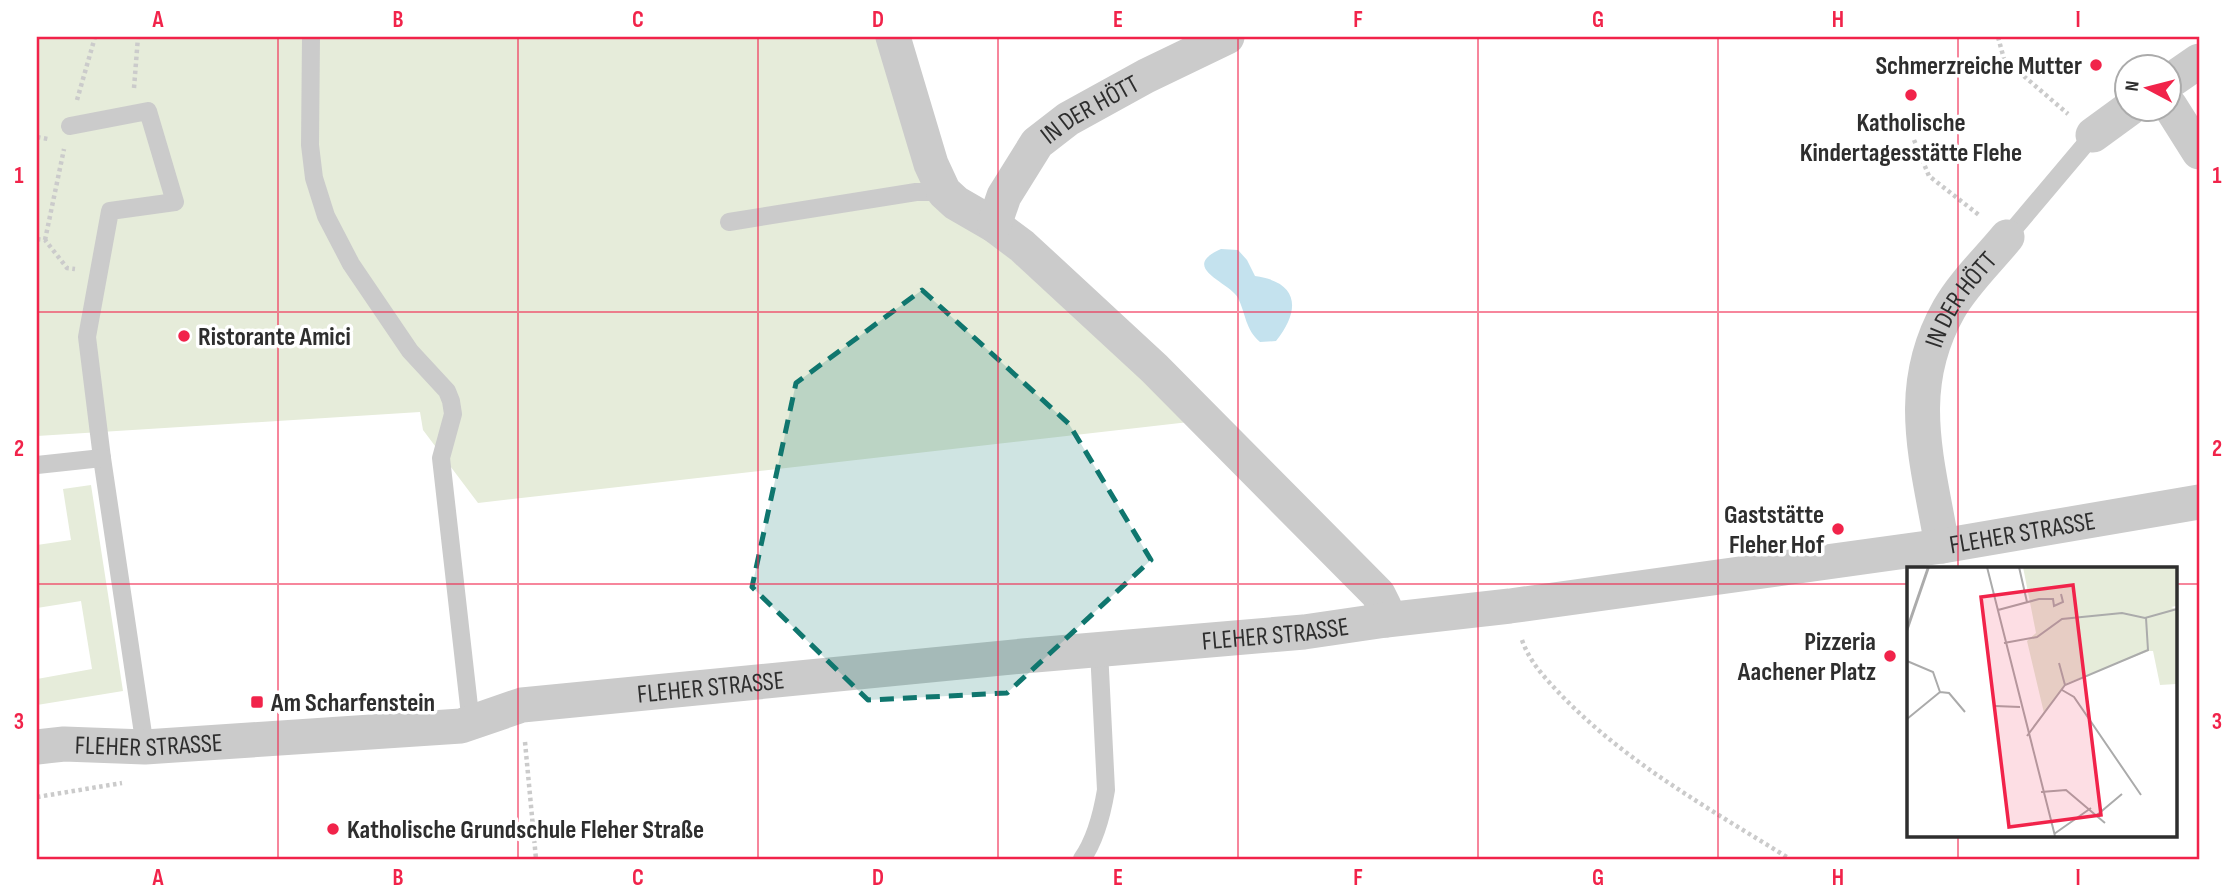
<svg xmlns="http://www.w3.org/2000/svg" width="2236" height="896" font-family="'Sofia Sans Condensed',sans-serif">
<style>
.green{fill:#e6ecda}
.water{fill:#c4e2ee}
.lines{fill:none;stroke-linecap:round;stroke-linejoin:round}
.path{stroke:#cbcbcb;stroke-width:4.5;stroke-dasharray:3.5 3.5;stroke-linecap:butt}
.lane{stroke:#cbcbcb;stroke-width:18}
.street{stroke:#cbcbcb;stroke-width:35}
.marked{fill:#0f766e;fill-opacity:0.2;stroke:#0f766e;stroke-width:5;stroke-dasharray:14 9;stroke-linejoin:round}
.grid{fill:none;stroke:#f1234a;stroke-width:2;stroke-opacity:0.55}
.poi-dot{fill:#f1234a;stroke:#fff;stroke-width:2.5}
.labels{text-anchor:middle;stroke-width:7;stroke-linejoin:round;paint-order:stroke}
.poi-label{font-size:26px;font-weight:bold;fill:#2e2e2e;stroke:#fff;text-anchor:end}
.street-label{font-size:26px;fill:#2e2e2e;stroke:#fff}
.inset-road{fill:none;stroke:#ababab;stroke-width:2}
.view{fill:#f1234a;fill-opacity:0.15;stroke:#f1234a;stroke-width:3.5}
.inset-edge{fill:none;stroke:#2e2e2e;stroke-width:3.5}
.neatline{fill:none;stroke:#f1234a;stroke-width:2.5}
.grid-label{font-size:23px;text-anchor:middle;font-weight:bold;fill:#f1234a}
</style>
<rect width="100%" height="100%" fill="#fff"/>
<g class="green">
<polygon points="37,37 889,37 955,208 1189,422 478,503 423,430 420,412 37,436"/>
<polygon points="91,485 123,691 37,705 37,679 92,669 81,601 37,608 37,545 71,540 63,489"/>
</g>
<path class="water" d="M1221,249L1238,250L1247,260L1255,276C1299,282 1301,310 1276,341L1260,342C1245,329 1246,314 1238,298C1230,282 1178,268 1221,249Z"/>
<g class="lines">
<g class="path">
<polyline points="1998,37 2004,59 2068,114"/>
<polyline points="134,88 138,37"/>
<polyline points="77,100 95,37"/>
<polyline points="37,137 48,139"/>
<polyline points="1914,140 1929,176 1979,215"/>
<polyline points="37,239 45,240 67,268 75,269"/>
<polyline points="45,240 64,149"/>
<path d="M1522,640C1530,663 1546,679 1562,696C1628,764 1710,809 1790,859"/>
<polyline points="525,742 536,859"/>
<polyline points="37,797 122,783"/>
</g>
<g class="lane">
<polyline points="311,37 310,145 314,178 326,216 351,264 410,351 447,391 451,401 453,414 441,458 471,724"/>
<polyline points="70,126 148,111 175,202 110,211 87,337 102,458 145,747"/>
<polyline points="729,222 916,192 944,192"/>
<polyline points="2007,237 2093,135"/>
<polyline points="37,465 102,458"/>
<path d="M1082,859C1096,839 1102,814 1106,790L1099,650"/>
</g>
<g class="street">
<polyline points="893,37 931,164 944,192 956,203 994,225 1022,246 1154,368 1378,594 1384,606 1386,620"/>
<polyline points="2170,81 2199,61"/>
<polyline points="2170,106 2199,152"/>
<polyline points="2093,135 2130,108"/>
<path id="s1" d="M994,225L1004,196L1037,143L1068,119L1146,76L1227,37"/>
<path id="s2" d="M1942,546C1928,461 1903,390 1949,309C1963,284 1989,259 2007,237"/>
<path id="s3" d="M37,747L64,744L145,747L461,726L522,705L1023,656L1304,632L1386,620L1510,606L1942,546L2199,502"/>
</g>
</g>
<path class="marked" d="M922,290L1069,424L1151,560L1007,693L868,700L752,587L796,383Z"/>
<path class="grid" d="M278,37V859M518,37V859M758,37V859M998,37V859M1238,37V859M1478,37V859M1718,37V859M1958,37V569M37,312H2199M37,584H1909M2175,584H2199M1958,835V859"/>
<g class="poi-dot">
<circle cx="2096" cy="65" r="7"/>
<circle cx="1911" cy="95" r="7"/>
<circle cx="184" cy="336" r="7"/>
<circle cx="1838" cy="529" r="7"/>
<circle cx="1890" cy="656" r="7"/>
<rect x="250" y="695" width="14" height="14" rx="3.5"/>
<circle cx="333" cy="829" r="7"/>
</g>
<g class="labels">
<g class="poi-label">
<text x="2082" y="74">Schmerzreiche Mutter</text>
<text x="1911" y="131" text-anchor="middle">Katholische<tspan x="1911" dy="30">Kindertagesstätte Flehe</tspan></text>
<text x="198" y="345" text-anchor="start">Ristorante Amici</text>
<text x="1824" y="523">Gaststätte<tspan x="1824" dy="30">Fleher Hof</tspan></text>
<text x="1876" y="650">Pizzeria<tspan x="1876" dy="30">Aachener Platz</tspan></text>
<text x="271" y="711" text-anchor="start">Am Scharfenstein</text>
<text x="347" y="838" text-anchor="start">Katholische Grundschule Fleher Straße</text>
</g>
<g class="street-label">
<text dy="9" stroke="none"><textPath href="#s1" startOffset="156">IN DER HÖTT</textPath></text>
<text dy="9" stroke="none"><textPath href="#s2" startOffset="257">IN DER HÖTT</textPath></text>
<text dy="9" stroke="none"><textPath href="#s3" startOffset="2000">FLEHER STRASSE</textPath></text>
<text dy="9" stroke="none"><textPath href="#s3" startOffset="1246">FLEHER STRASSE</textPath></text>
<text dy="9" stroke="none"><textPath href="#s3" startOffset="679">FLEHER STRASSE</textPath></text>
<text dy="9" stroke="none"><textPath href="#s3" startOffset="112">FLEHER STRASSE</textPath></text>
</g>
</g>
<g transform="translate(1907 567)">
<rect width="270" height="270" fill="#fff"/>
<path d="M116,0H269V39L264,40L269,42V117L253,118L246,84H242L160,116L137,146L120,74L129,66Z" fill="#e6ecda"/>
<path class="inset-road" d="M80,0L148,269M112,0L120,35M91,43L132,32H146L147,39L156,35L154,27M0,61L21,0M0,64L22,0M97,76L130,70L155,52L215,46L238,51L270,42M0,94L26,105L33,125M152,96L158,118M155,123L167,130L234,228M88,139L113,140M0,152L33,125L42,126L58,145M120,169L158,118L241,83L239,51M134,225L159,223L198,256M190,248L215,227M147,267L184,241"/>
<path class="view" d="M166,18L194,248L102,260L74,30Z"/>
<rect width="270" height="270" class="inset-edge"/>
</g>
<rect width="2236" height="896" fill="none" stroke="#ffffff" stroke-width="77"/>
<g transform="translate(2148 88) rotate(277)"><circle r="33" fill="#ffffff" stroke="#ababab" stroke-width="2"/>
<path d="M0-5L12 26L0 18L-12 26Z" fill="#f1234a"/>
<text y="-10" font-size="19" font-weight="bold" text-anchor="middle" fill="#2e2e2e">N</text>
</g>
<rect x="38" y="38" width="2160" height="820" class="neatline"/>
<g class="grid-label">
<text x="158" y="27">A</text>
<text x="398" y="27">B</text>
<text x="638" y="27">C</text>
<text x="878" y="27">D</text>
<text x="1118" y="27">E</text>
<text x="1358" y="27">F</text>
<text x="1598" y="27">G</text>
<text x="1838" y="27">H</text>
<text x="2078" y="27">I</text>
<text x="19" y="183">1</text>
<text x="2217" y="183">1</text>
<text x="19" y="456">2</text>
<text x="2217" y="456">2</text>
<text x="19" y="729">3</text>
<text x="2217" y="729">3</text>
<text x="158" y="885">A</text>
<text x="398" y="885">B</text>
<text x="638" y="885">C</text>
<text x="878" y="885">D</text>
<text x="1118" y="885">E</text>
<text x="1358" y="885">F</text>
<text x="1598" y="885">G</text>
<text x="1838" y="885">H</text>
<text x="2078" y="885">I</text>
</g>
</svg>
